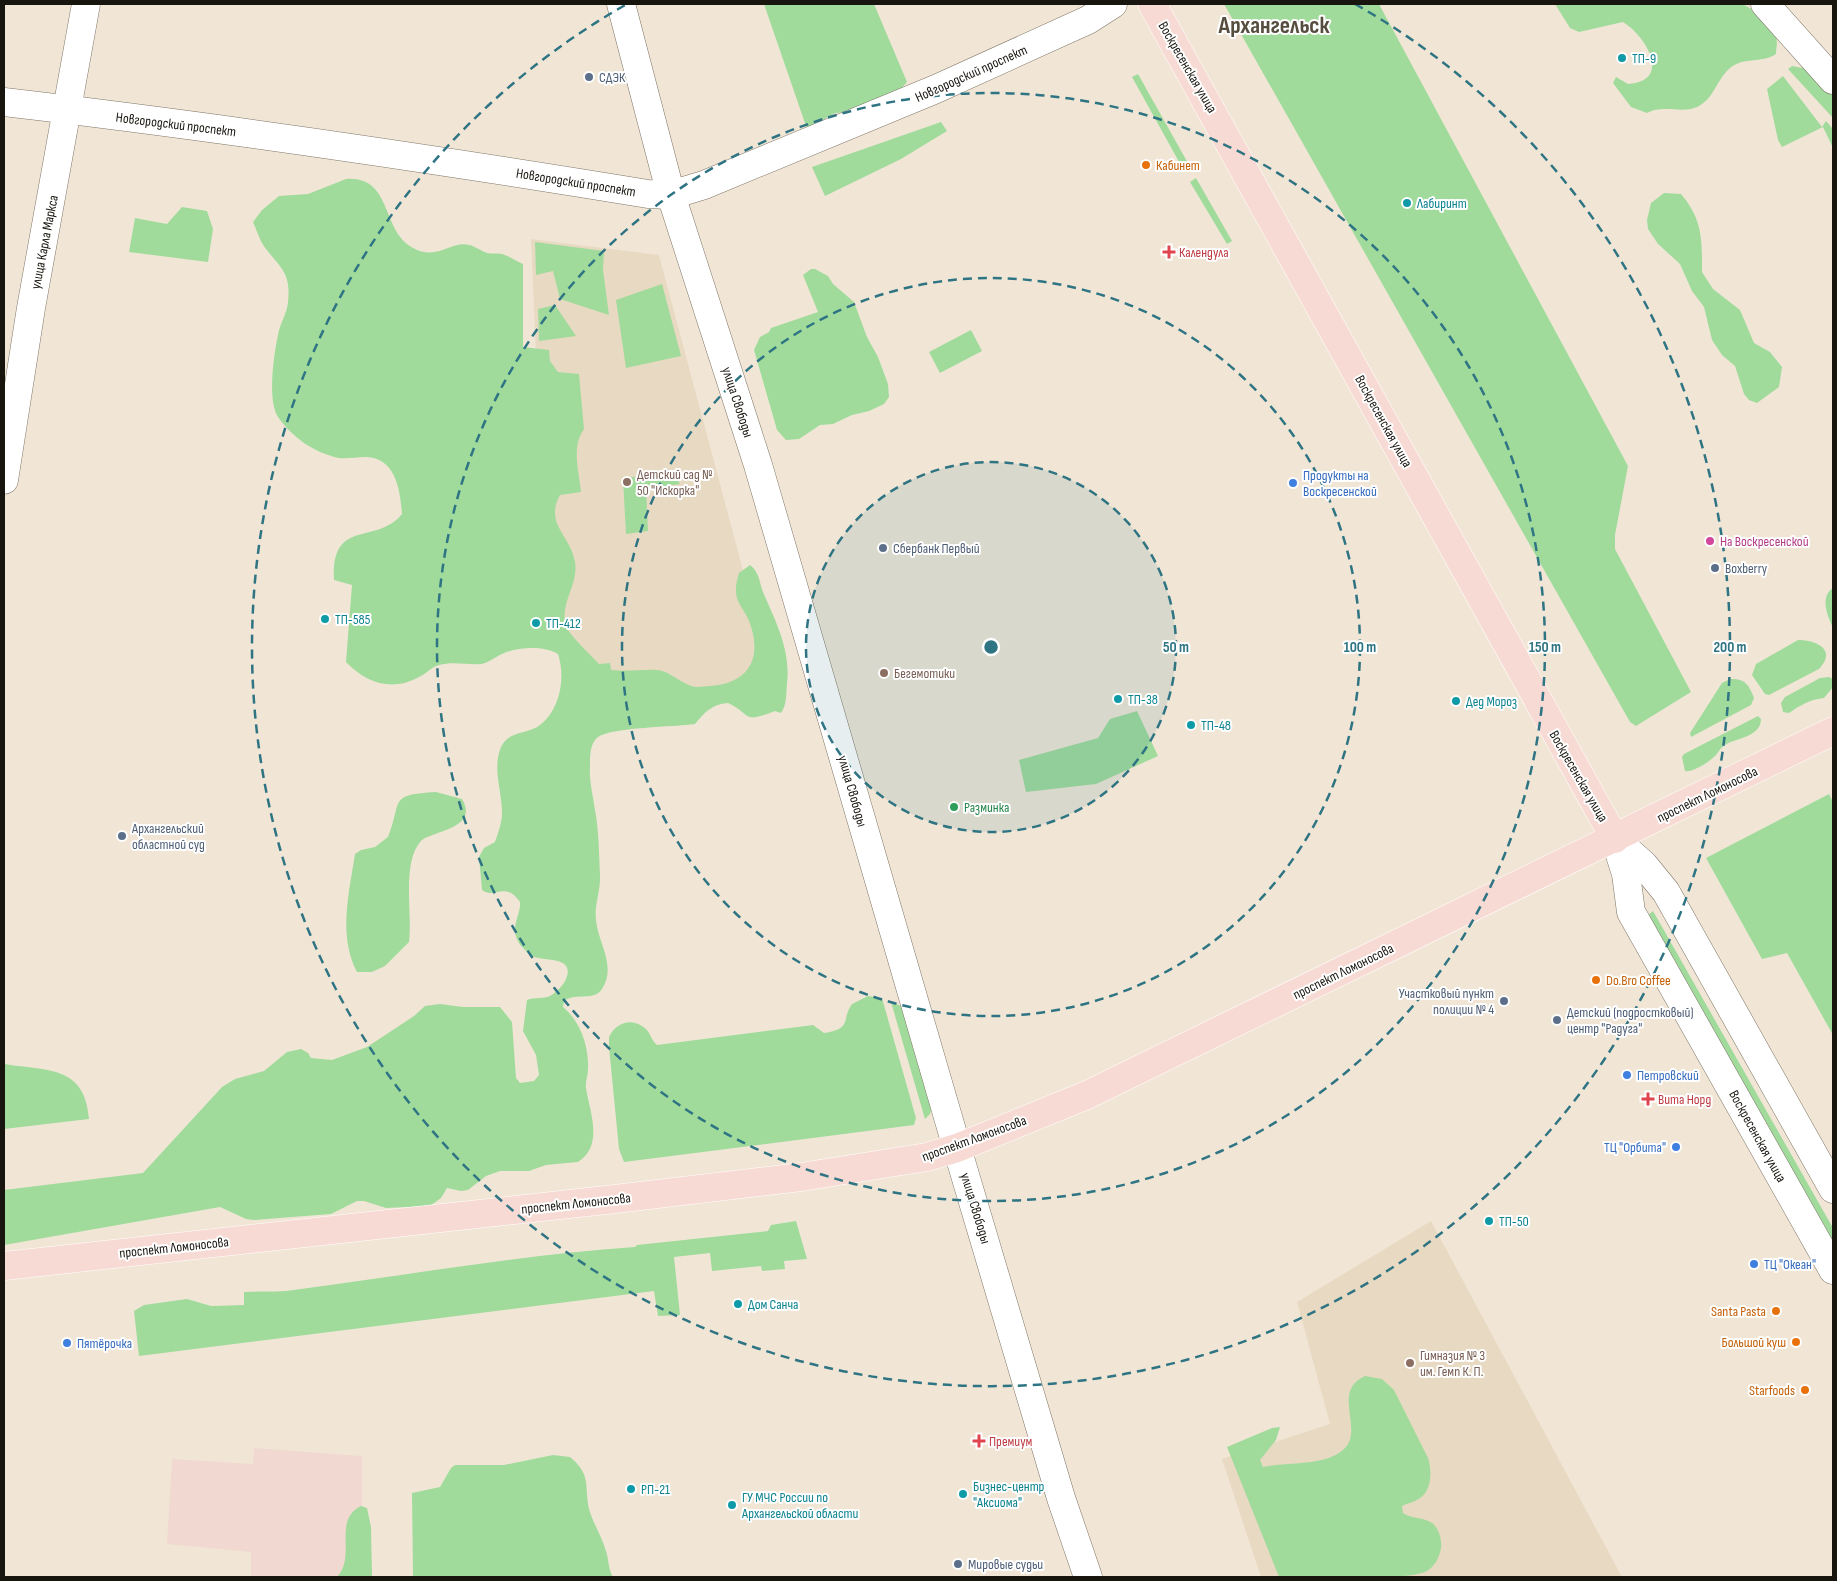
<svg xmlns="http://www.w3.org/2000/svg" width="1837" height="1581" font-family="'Sofia Sans Condensed',sans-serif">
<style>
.industrial{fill:#f1d8d0}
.built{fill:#e8d9c2}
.green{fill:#a0db9c}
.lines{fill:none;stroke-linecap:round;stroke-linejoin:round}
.street-casing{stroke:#7f7567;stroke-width:29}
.secondary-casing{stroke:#7f7567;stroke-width:29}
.primary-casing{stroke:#fff;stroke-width:29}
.street{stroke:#fff;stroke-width:28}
.secondary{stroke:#fff;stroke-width:28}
.primary{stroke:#f8dad4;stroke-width:28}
.ring{fill:none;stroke:#2f7483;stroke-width:2.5;stroke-dasharray:9 6}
.culture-dot{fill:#0f9aa8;stroke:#fff;stroke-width:2}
.service-dot{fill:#5c6f8a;stroke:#fff;stroke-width:2}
.food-dot{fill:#e8710a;stroke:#fff;stroke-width:2}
.health-dot{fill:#e0444e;stroke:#fff;stroke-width:2}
.education-dot{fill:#8d6e63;stroke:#fff;stroke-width:2}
.shop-dot{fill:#3f7fe0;stroke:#fff;stroke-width:2}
.hotel-dot{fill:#d1479c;stroke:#fff;stroke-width:2}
.leisure-dot{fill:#2e9e5b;stroke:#fff;stroke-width:2}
.labels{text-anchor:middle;stroke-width:4;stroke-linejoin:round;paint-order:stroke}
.culture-label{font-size:14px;fill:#0d838f;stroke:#fff;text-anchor:start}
.street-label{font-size:14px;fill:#18150f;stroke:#fff}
.service-label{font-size:14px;fill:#4e5e75;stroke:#fff;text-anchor:start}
.food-label{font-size:14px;fill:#c56008;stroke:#fff;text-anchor:end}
.health-label{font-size:14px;fill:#be3a42;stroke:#fff;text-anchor:start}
.education-label{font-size:14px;fill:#785e54;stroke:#fff;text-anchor:start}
.shop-label{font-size:14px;fill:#366cbe;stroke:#fff;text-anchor:start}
.hotel-label{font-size:14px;fill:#b23c85;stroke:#fff;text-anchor:start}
.leisure-label{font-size:14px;fill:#27864d;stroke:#fff;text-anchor:start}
.town-label{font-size:24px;font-weight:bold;fill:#564d3f;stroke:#fff}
.centre{fill:#2f7483;stroke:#fff;stroke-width:2.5}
.ring-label{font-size:15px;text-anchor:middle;font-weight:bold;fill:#2f7483;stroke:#fff;stroke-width:4;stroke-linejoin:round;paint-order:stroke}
</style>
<rect width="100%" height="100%" fill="#f1e6d6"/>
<polygon class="industrial" points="254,1448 362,1456 362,1506 358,1509 352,1545 340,1577 251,1577 251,1552 167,1544 172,1459 253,1464"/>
<g class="built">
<polygon points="531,239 659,255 739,555 772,688 568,713 556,638 539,427"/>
<polygon points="1431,1221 1622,1577 1261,1577 1222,1459 1330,1424 1297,1302"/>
</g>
<g class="green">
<polygon points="764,4 874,4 907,82 899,91 850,112 835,113 807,129"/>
<polygon points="1224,4 1379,4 1628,466 1615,535 1615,549 1691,692 1636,726 1630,722"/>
<path d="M1555,4H1742C1754,9 1772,23 1776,37C1778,42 1776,49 1776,54C1761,64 1743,56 1729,69C1716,81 1714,99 1697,107C1681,114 1663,104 1647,113L1631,107L1613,83L1616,77L1628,84C1673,81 1646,36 1623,22L1579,32L1570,28Z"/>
<polygon points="1792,66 1808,69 1833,95 1833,118 1788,69"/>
<polygon points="1138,74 1189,165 1183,169 1132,77"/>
<polygon points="1783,76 1822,127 1826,121 1833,129 1833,148 1823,127 1782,147 1778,140 1767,89"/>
<polygon points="941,122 947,131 901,159 825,196 812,167"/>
<polygon points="1196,178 1232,241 1227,244 1190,182"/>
<path d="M346,179C390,176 382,224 407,244C435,265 450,240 469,245C475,246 481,251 487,253C492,254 497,253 502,254C509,256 516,261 523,264V347L549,350L550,361L558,372L579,374L584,429C571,447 579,471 581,492L560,495C544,524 571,536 575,562C579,584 559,604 566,626C570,636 591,655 599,664L610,663L611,670C627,672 642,669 657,670C669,671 680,682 691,686C697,688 705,686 710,686C744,684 761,664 752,630C746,604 729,605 739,573L750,565C760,573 759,582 763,592C776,622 791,651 787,684C786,694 787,705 781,713L775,711C741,724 753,715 728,703C712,704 705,712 695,724C674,727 613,727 598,737C590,743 590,756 590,765C589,781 593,795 595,810C599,831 599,854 600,875C601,890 594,905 596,920C598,943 617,966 602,989C593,1002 575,992 564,1001L563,1007C581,1022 589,1047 588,1069C588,1076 585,1082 586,1088C590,1113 604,1145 578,1162L546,1165L529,1171H500L486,1176L468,1190L461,1191L447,1188L441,1198L430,1206L386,1208L364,1201H357L331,1214L254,1220L246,1219L220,1207L4,1245V1190L143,1173L222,1087L235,1079L264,1071L287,1052L301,1049L308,1053L311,1058L332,1060L367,1047L414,1016L425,1006L440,1004L463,1007H500L512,1022L516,1078L520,1083L534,1081L539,1075L536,1055L523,1031L527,1000C535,997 543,999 550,996C555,993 564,985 566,979C576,955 542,962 532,956C527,952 519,945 517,939C511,924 521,915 520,902C505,880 494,900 482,890L479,857L484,848L495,842C498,833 502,823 502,813C502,791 492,768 501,747C509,730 527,735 540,725C560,710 566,677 558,654C543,645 517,647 502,654C495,657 488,663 481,664C467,665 453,661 439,665C431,667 426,674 419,677C392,692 366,683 346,662L352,585L334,580C331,517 376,546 402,514C400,490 396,458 366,457C357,457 348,459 339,458C314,453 292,437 278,417C267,401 274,353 278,335C280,323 287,314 288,302C291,274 282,269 266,249C260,242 257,231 253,222L262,210L279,196L308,194Z"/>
<path d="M1664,193L1681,194C1703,220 1702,240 1702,272L1713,289L1740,310L1754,343L1770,352L1782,367L1779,387L1757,403L1749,400L1744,394L1735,366L1722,355L1712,340L1704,307L1692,291L1680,264L1658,244L1648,229L1647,220L1651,203Z"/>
<polygon points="182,207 207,211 213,229 208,262 129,252 135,218 167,224"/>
<polygon points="535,242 604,251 603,270 609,315 560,299 553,271 536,275"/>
<polygon points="811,269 815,269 828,276 833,284 854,302 867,337 878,357 888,384 889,397 884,404 869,411 852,415 833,424 820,425 799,439 786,440 777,430 754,350 760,337 769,332 771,328 818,312 803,275"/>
<polygon points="662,284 681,356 626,368 616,300"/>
<polygon points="555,305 576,336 539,341 538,309"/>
<polygon points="971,330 982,351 940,373 929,352"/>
<polygon points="670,470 680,484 646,489 648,531 626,534 623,479"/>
<path d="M1833,588V628C1828,617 1819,597 1833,588Z"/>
<path d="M1798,640C1817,640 1837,650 1819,669L1769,695L1765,694L1752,675L1756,664Z"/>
<path d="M1829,677L1833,679V687L1824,698C1811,699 1799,706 1789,713L1783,712L1781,703L1785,697L1820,678Z"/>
<path d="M1730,679C1744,678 1749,684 1754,698L1751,705L1691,737L1690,733L1722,683Z"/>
<polygon points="1137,711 1158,756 1096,784 1026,792 1019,760 1098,738 1110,719"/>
<path d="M1758,716L1761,719C1761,737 1736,738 1725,745C1720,748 1719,752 1715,756C1709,762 1692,773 1685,771L1682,757L1684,754Z"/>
<path d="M436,792L462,799C480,829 431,831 421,841C401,863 413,915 409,942L385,966L372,972H357C338,935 349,894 355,854L361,850L375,847L388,837C403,800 387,795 436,792Z"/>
<polygon points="1829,794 1833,802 1833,1035 1787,953 1762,959 1706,858"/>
<polygon points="1653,911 1833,1228 1833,1249 1648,915"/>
<path d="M868,996L882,998L916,1118L914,1125L624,1162L619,1149L609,1047V1037C616,1022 633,1017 646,1029C651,1034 651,1040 657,1045L813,1025L824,1033C853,1029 841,1019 852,1004Z"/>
<polygon points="891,1002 901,1006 905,1013 933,1104 930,1114 925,1119"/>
<path d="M4,1064C47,1071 85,1065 89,1119L4,1129Z"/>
<path d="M796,1221L807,1259L784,1261L785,1269L762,1271L761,1266L712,1271L710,1253L674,1257L680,1315L658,1316L654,1291L139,1356L134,1311L144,1305L187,1299L211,1306L244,1305V1292C258,1291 272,1292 286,1291C402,1276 518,1255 635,1247L637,1245L768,1231L771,1225Z"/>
<path d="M1365,1376L1382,1379L1394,1390L1428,1458C1432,1470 1432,1490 1420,1498C1415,1502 1408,1503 1402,1506L1403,1513C1412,1519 1423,1517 1432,1523C1439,1528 1442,1540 1441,1548C1439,1558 1435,1567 1425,1572C1403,1581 1309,1577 1279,1577L1227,1447L1272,1428L1280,1427L1276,1440L1260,1460L1263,1467C1285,1462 1319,1466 1339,1453C1370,1434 1328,1393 1365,1376Z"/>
<path d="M553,1455L570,1457C592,1475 584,1486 589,1509C593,1523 602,1537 606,1551C609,1560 608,1569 613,1577H413L412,1493L440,1487L451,1468L455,1465H504Z"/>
<path d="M361,1506L367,1508L371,1527L372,1577H337C357,1556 332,1520 361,1506Z"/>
</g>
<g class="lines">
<g class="street-casing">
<g id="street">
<polyline points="621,4 671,195 758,465 957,1148 1061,1498 1088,1577"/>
<polyline points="1765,4 1833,80"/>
<path d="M4,102C219,127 434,159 648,194L671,195L704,185L936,89L1088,20L1113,4"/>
<polyline points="4,480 31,308 86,4"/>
</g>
</g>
<g class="secondary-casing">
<g id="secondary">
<polyline points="1615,839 1626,874 1631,912 1833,1270"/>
<polyline points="1616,840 1644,865 1666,892 1833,1189"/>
</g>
</g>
<g class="primary-casing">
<g id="primary">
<polyline points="1152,4 1615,839"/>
<polyline points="4,1266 615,1199 801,1177 927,1157 957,1148 1087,1095 1833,731"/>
</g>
</g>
<use href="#street" class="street"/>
<use href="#secondary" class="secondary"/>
<use href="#primary" class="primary"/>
</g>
<circle cx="991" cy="647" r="185" fill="#2f7483" fill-opacity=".12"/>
<g class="ring">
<circle cx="991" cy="647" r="185"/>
<circle cx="991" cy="647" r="369"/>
<circle cx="991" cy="647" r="554"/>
<path d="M1355 4A739 739 0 1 1 627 4"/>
</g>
<g class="culture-dot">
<circle cx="1622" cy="58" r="5"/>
<circle cx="1407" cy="203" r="5"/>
<circle cx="325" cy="619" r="5"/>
<circle cx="536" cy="623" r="5"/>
<circle cx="1118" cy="699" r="5"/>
<circle cx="1456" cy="701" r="5"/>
<circle cx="1191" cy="725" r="5"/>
<circle cx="1489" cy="1221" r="5"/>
<circle cx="738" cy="1304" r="5"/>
<circle cx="631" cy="1489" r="5"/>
<circle cx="963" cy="1494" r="5"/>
<circle cx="732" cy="1505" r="5"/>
</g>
<g class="service-dot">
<circle cx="589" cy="77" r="5"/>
<circle cx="883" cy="548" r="5"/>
<circle cx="1715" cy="568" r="5"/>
<circle cx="122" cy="836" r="5"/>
<circle cx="1504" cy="1001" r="5"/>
<circle cx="1557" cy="1020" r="5"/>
<circle cx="958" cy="1564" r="5"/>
</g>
<g class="food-dot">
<circle cx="1146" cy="165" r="5"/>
<circle cx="1596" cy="980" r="5"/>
<circle cx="1776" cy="1311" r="5"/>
<circle cx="1796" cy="1342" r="5"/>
<circle cx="1805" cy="1390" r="5"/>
</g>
<g class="health-dot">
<path d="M1166.5 244.5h5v5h5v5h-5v5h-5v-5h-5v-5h5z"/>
<path d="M1645.5 1091.5h5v5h5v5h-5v5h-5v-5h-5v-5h5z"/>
<path d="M976.5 1433.5h5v5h5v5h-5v5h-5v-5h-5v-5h5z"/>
</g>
<g class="education-dot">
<circle cx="627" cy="482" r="5"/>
<circle cx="884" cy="673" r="5"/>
<circle cx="1410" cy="1363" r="5"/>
</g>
<g class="shop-dot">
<circle cx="1293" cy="483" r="5"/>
<circle cx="1627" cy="1075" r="5"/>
<circle cx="1676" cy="1147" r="5"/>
<circle cx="1754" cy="1264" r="5"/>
<circle cx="67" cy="1343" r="5"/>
</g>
<circle class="hotel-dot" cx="1710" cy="541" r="5"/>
<circle class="leisure-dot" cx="954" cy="807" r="5"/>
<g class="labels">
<g class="culture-label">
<text x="1632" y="63">ТП-9</text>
<text x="1417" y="208">Лабиринт</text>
<text x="335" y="624">ТП-585</text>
<text x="546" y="628">ТП-412</text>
<text x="1128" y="704">ТП-38</text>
<text x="1466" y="706">Дед Мороз</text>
<text x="1201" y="730">ТП-48</text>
<text x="1499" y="1226">ТП-50</text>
<text x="748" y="1309">Дом Санча</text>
<text x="973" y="1491">Бизнес-центр<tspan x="973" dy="16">"Аксиома"</tspan></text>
<text x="641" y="1494">РП-21</text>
<text x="742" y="1502">ГУ МЧС России по<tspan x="742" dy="16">Архангельской области</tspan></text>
</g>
<g class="street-label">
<text transform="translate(1188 67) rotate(60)" y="5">Воскресенская улица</text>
<text transform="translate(971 73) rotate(-24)" y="5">Новгородский проспект</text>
<text transform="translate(176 124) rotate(7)" y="5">Новгородский проспект</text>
<text transform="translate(576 182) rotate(9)" y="5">Новгородский проспект</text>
<text transform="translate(44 242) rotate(-79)" y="5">улица Карла Маркса</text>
<text transform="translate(738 402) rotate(72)" y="5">улица Свободы</text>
<text transform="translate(1384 421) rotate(61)" y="5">Воскресенская улица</text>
<text transform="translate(1579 776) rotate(60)" y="5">Воскресенская улица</text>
<text transform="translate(853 791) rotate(74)" y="5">улица Свободы</text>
<text transform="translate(1707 794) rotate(-26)" y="5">проспект Ломоносова</text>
<text transform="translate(1343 971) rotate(-26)" y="5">проспект Ломоносова</text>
<text transform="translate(1758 1136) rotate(61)" y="5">Воскресенская улица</text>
<text transform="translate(974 1138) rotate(-20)" y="5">проспект Ломоносова</text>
<text transform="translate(576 1203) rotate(-6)" y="5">проспект Ломоносова</text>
<text transform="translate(976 1208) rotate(73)" y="5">улица Свободы</text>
<text transform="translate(174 1247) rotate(-6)" y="5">проспект Ломоносова</text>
</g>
<g class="service-label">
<text x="599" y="82">СДЭК</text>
<text x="893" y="553">Сбербанк Первый</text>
<text x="1725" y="573">Boxberry</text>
<text x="132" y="833">Архангельский<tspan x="132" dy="16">областной суд</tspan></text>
<text x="1494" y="998" text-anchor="end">Участковый пункт<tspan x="1494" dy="16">полиции № 4</tspan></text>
<text x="1567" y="1017">Детский (подростковый)<tspan x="1567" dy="16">центр "Радуга"</tspan></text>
<text x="968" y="1569">Мировые судьи</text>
</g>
<g class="food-label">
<text x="1156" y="170" text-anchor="start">Кабинет</text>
<text x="1606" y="985" text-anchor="start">Do.Bro Coffee</text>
<text x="1766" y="1316">Santa Pasta</text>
<text x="1786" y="1347">Большой куш</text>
<text x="1795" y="1395">Starfoods</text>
</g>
<g class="health-label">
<text x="1179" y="257">Календула</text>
<text x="1658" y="1104">Вита Норд</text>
<text x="989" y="1446">Премиум</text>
</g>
<g class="education-label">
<text x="637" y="479">Детский сад №<tspan x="637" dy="16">50 "Искорка"</tspan></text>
<text x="894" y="678">Бегемотики</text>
<text x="1420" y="1360">Гимназия № 3<tspan x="1420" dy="16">им. Гемп К. П.</tspan></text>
</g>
<g class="shop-label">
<text x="1303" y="480">Продукты на<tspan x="1303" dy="16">Воскресенской</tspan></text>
<text x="1637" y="1080">Петровский</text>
<text x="1666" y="1152" text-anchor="end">ТЦ "Орбита"</text>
<text x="1764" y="1269">ТЦ "Океан"</text>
<text x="77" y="1348">Пятёрочка</text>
</g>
<g class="hotel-label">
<text x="1720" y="546">На Воскресенской</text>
</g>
<g class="leisure-label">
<text x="964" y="812">Разминка</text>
</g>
<g class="town-label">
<text x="1274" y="33">Архангельск</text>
</g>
</g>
<circle cx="991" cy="647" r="8" class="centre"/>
<g class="ring-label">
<text x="1176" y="652">50 m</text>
<text x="1360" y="652">100 m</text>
<text x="1545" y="652">150 m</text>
<text x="1730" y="652">200 m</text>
</g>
<rect width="1837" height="1581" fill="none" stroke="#18150f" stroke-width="10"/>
</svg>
